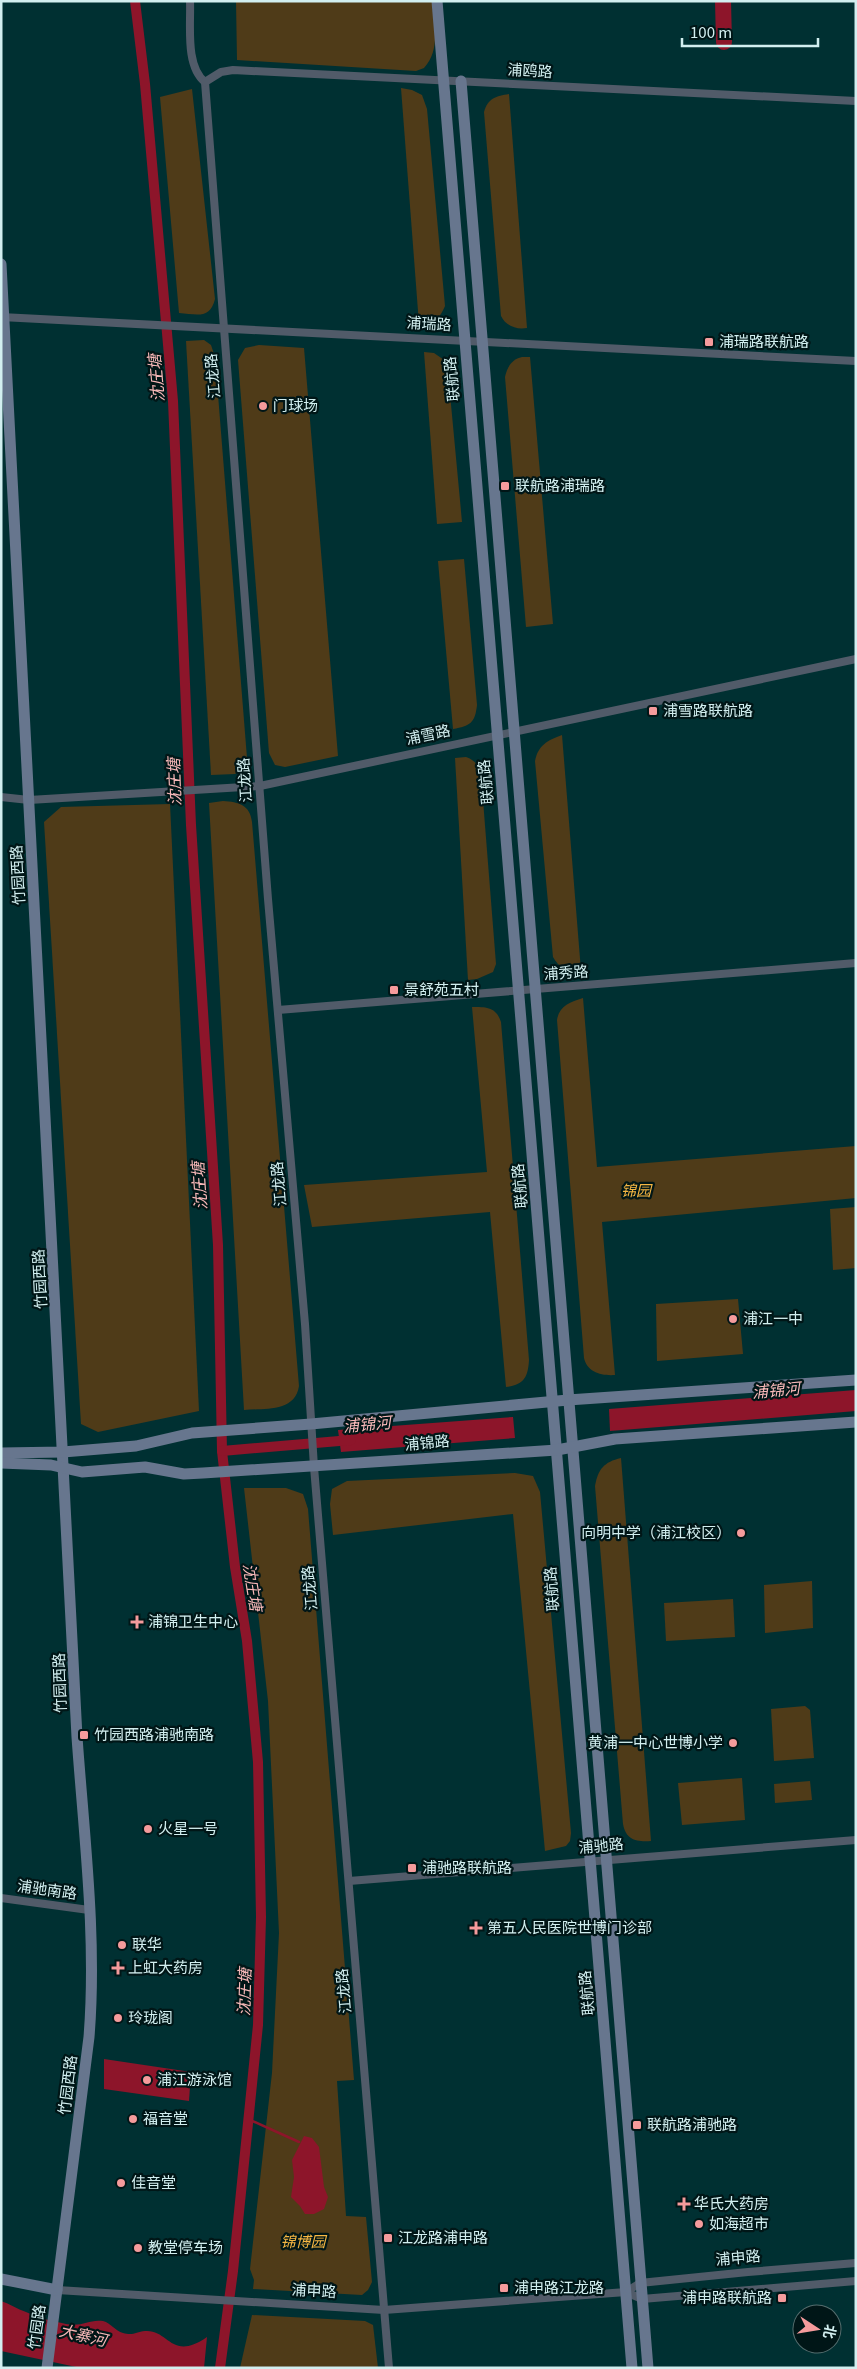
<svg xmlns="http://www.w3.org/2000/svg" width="857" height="2369" font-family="Georgia,'Noto Sans SC',serif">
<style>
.green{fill:#4f3b18}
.water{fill:#8d152a}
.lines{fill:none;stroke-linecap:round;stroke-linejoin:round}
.stream{stroke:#8d152a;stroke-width:2.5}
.canal{stroke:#8d152a;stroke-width:10}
.river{stroke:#8d152a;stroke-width:16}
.street{stroke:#515b69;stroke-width:8}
.secondary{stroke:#67768e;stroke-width:11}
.poi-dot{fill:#f59b9c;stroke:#001617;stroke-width:2}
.labels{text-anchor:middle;stroke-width:4.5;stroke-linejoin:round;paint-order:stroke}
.street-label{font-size:15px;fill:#d2eff0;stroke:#001617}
.poi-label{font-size:15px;fill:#d2eff0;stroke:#001617;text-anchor:start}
.park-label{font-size:15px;font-style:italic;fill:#f6b743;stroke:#001617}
.water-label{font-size:16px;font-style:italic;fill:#f7b8b8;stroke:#001617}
</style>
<rect width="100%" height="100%" fill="#003032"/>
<g class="green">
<path d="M236,1H432C434,25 441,49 424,68L416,71L237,60Z"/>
<path d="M401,88L412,90L422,95L427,109L445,306C439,320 434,323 419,324Z"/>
<path d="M192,89L215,299C210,320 196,314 179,313L160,97Z"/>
<path d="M509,94L527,328C516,330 506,326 501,316L484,112C488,98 496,96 509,94Z"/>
<polygon points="204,340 211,345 215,357 247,758 240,771 235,774 211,775 186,341"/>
<polygon points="259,345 304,348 338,756 285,767 275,765 269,753 238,360 245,348"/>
<polygon points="424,352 434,353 447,362 462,522 437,524"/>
<path d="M522,357H530L553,624L526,627L505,377C507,367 512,359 522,357Z"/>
<path d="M464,559L477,705C475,723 470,726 453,729L438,561Z"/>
<path d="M562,735L581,971C569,973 559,968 553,957L535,761C538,745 548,740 562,735Z"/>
<path d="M466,757C475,760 479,766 481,775L496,964L493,972L477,979L468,980L455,758Z"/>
<path d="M223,801C239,802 250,805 252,822L299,1386C295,1413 263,1408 244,1410L209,803Z"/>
<polygon points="170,804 199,1411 98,1432 81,1424 44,822 61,807"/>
<path d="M583,998L597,1167L856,1146V1198L602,1222L615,1375C601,1376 587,1372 584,1358L557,1020C559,1006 570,1002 583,998Z"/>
<path d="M472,1007C487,1007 496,1007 501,1022L529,1360C528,1377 524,1385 506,1387L490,1212L312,1227L304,1185L487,1172Z"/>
<polygon points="856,1207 856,1268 833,1270 830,1209"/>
<polygon points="738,1299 743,1354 657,1361 656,1304"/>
<path d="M621,1458L651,1841C636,1842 626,1840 623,1824L595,1486C598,1469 604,1462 621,1458Z"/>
<polygon points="515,1473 533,1476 540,1492 571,1833 570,1841 566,1846 545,1851 513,1514 333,1535 330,1504 332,1489 347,1481"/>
<polygon points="244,1488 286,1488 303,1494 308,1509 354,2080 337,2081 346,2216 366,2217 372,2282 368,2290 362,2295 253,2289 254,2280 250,2269 272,2073 279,1933 268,1701"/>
<polygon points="812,1581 813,1628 765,1633 764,1585"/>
<polygon points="733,1599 735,1637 666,1641 664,1603"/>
<polygon points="805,1706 810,1710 814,1758 774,1761 771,1709"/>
<polygon points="742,1778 745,1820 682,1825 678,1783"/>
<polygon points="810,1781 812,1800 775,1803 774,1784"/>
<polygon points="252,2315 365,2321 373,2325 378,2368 240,2368"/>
</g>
<g class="water">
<polygon points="856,1390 856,1411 610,1431 609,1409"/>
<polygon points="513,1417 515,1438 341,1452 338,1430"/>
<polygon points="104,2059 191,2072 189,2101 104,2089"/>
<polygon points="304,2136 312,2138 319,2147 324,2187 328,2197 324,2209 314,2214 305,2214 300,2206 291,2197 294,2177 292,2160"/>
<path d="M1,2301C10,2304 17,2309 26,2312C38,2318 52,2321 66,2324C83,2327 89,2319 103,2321C111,2323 115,2331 123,2333C133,2336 136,2332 145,2331C169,2329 171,2362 207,2337L204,2368H81L1,2351Z"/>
</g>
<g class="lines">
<polyline class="stream" points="248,2119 299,2142"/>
<g class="canal">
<polyline points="135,1 145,84 173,401 191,825 218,1245 222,1451 235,1567 247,1641 258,1762 261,1917 258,2025 233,2271 220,2368"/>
<polyline points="222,1451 351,1440"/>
</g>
<polyline class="river" points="723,1 724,42"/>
<g class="street">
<path d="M190,1C191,25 185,66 205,82"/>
<polyline points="205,82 268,899 305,1324 314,1467 389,2368"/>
<polyline points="205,82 221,72 233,70 856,101"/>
<polyline points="1,317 856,361"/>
<polyline points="1,797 29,800 260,786 856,659"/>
<polyline points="278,1010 856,963"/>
<polyline points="349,1881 856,1840"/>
<polyline points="1,1898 89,1910"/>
<polyline points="57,2290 384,2310 626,2292 640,2283 748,2272 856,2263"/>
<polyline points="626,2292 642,2299 856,2281"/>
</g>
<g class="secondary">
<polyline points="437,1 632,2368"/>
<polyline points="461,81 648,2368"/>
<path d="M1,264L77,1737C84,1836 97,1937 89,2037L47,2368"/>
<polyline points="1,1453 63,1452 136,1446 192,1433 311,1424 568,1400 856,1380"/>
<polyline points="1,1463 51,1465 82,1472 145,1467 184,1474 203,1473 557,1450 615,1439 856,1422"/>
<polyline points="1,2279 57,2290"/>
</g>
</g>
<g class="poi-dot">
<rect x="704" y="337" width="10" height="10" rx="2.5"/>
<circle cx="263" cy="406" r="5"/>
<rect x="500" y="481" width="10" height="10" rx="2.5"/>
<rect x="648" y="706" width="10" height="10" rx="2.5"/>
<rect x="389" y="985" width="10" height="10" rx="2.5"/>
<circle cx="733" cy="1319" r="5"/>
<circle cx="741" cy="1533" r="5"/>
<path d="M134.5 1614.5h5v5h5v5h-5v5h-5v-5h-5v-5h5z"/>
<rect x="79" y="1730" width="10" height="10" rx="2.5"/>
<circle cx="733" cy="1743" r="5"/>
<circle cx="148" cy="1829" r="5"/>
<rect x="407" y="1863" width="10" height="10" rx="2.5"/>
<path d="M473.5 1920.5h5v5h5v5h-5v5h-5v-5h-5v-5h5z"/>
<circle cx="122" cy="1945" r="5"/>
<path d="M115.5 1960.5h5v5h5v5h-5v5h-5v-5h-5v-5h5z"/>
<circle cx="118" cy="2018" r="5"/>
<circle cx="147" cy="2080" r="5"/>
<circle cx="133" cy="2119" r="5"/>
<rect x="632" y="2120" width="10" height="10" rx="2.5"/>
<circle cx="121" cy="2183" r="5"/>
<path d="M681.5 2196.5h5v5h5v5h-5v5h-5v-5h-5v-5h5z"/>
<circle cx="699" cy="2224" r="5"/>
<rect x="383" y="2233" width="10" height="10" rx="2.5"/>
<circle cx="138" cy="2248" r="5"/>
<rect x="499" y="2283" width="10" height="10" rx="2.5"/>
<rect x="777" y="2293" width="10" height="10" rx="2.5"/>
</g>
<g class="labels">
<g class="street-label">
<text transform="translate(530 71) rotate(3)" y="5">浦鸥路</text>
<text transform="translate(429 324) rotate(3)" y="5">浦瑞路</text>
<text transform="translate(213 376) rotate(-95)" y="5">江龙路</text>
<text transform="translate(452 379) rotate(-95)" y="5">联航路</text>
<text transform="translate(428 735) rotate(-12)" y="5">浦雪路</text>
<text transform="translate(245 780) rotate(-94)" y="5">江龙路</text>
<text transform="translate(486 782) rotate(-95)" y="5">联航路</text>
<text transform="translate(18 875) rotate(-93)" y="5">竹园西路</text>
<text transform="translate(566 973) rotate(-4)" y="5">浦秀路</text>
<text transform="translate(279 1184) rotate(-95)" y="5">江龙路</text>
<text transform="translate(520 1186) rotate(-95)" y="5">联航路</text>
<text transform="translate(40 1279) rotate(-93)" y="5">竹园西路</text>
<text transform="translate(427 1443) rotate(-5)" y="5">浦锦路</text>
<text transform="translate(310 1588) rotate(-95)" y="5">江龙路</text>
<text transform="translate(552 1589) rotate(-94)" y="5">联航路</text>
<text transform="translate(60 1683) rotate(-92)" y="5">竹园西路</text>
<text transform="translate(601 1846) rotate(-5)" y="5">浦驰路</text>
<text transform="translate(47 1890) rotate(8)" y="5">浦驰南路</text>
<text transform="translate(344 1991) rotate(-95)" y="5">江龙路</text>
<text transform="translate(587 1993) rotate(-95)" y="5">联航路</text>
<text transform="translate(68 2085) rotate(-83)" y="5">竹园西路</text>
<text transform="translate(738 2258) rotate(-5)" y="5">浦申路</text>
<text transform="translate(314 2291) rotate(3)" y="5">浦申路</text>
<text transform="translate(37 2327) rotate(-82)" y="5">竹园路</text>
</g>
<g class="poi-label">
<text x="719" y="347">浦瑞路联航路</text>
<text x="273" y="411">门球场</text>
<text x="515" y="491">联航路浦瑞路</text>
<text x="663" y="716">浦雪路联航路</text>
<text x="404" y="995">景舒苑五村</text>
<text x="743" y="1324">浦江一中</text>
<text x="731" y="1538" text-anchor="end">向明中学（浦江校区）</text>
<text x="148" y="1627">浦锦卫生中心</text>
<text x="94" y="1740">竹园西路浦驰南路</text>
<text x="723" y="1748" text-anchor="end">黄浦一中心世博小学</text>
<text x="158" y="1834">火星一号</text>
<text x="422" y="1873">浦驰路联航路</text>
<text x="487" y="1933">第五人民医院世博门诊部</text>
<text x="132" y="1950">联华</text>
<text x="128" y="1973">上虹大药房</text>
<text x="128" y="2023">玲珑阁</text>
<text x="157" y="2085">浦江游泳馆</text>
<text x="143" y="2124">福音堂</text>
<text x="647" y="2130">联航路浦驰路</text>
<text x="131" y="2188">佳音堂</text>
<text x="694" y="2209">华氏大药房</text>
<text x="709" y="2229">如海超市</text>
<text x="398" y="2243">江龙路浦申路</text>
<text x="148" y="2253">教堂停车场</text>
<text x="514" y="2293">浦申路江龙路</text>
<text x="772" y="2303" text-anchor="end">浦申路联航路</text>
</g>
<g class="park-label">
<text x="636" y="1196">锦园</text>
<text x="303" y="2247">锦博园</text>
</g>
<g class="water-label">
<text transform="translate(156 378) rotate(-95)" y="6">沈庄塘</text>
<text transform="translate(174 782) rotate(-92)" y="6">沈庄塘</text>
<text transform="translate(199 1186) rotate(-94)" y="6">沈庄塘</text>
<text transform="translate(776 1390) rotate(-5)" y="6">浦锦河</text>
<text transform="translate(367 1424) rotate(-5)" y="6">浦锦河</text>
<text transform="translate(253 1587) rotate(81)" y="6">沈庄塘</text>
<text transform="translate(244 1992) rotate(-88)" y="6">沈庄塘</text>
<text transform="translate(83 2335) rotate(13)" y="6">大寨河</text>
</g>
</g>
<rect width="857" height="2369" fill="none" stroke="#d2eff0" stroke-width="5"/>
<g transform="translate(817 2329) rotate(102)"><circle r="24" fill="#001617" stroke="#546d6e"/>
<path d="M0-4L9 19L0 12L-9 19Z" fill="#f59b9c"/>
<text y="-8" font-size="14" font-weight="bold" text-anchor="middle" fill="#d2eff0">北</text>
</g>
<path d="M682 38v8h136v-8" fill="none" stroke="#d2eff0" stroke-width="2.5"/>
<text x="690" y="38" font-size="15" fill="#d2eff0" stroke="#001617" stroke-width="4" paint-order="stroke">100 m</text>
</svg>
